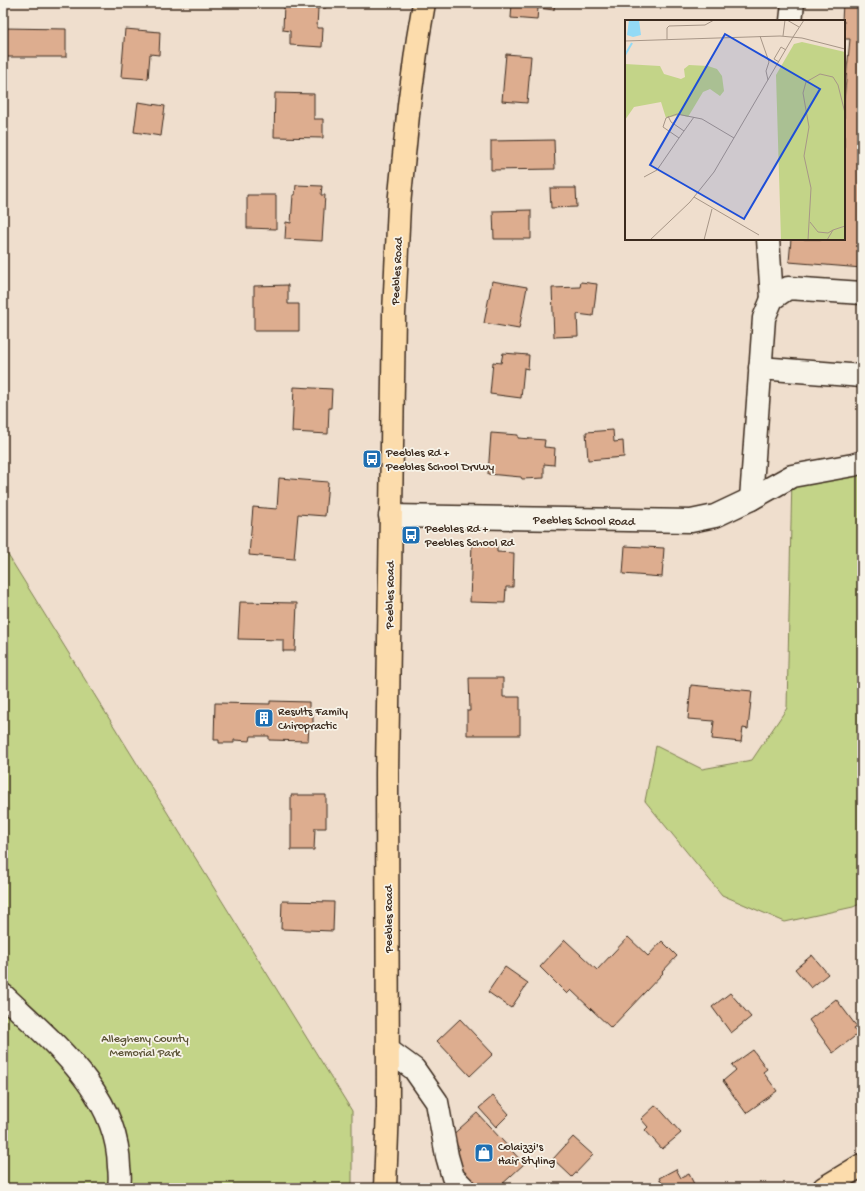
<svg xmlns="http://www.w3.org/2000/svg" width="865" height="1191" font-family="'Gochi Hand',sans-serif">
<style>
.green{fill:#c3d488;stroke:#7f7f53}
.building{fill:#ddad8f;stroke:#3b2a1e}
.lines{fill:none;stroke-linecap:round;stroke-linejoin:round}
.minor-casing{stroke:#3b2a1e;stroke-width:25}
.major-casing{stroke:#3b2a1e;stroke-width:25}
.minor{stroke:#f7f3e8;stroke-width:22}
.major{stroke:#fcdcac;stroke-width:22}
.labels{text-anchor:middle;stroke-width:3.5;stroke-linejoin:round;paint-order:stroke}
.street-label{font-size:12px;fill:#3b2a1e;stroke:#f7f3e8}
.poi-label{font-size:12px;fill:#3b2a1e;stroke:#f7f3e8;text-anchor:start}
.park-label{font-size:12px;fill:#5d5438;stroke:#f7f3e8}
.inset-river{fill:none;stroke:#93daf5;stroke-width:2}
.inset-road{fill:none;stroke:#a79687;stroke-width:1}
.view{fill:#1d4ed8;fill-opacity:0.15;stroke:#1d4ed8;stroke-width:2}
.inset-edge{fill:none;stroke:#3b2a1e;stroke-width:2}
</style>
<rect width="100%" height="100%" fill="#efdecd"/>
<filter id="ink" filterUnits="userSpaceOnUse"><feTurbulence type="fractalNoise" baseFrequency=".025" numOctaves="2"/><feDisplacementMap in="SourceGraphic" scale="8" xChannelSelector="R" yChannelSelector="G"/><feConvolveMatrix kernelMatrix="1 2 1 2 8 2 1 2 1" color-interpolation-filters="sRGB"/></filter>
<g filter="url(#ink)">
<g class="green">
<polygon points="862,462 862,903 853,907 785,922 722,895 645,801 656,746 702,769 752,760 787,708 792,476"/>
<polygon points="3,547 352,1111 352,1188 3,1188"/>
</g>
<g class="building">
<polygon points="284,3 326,3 326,8 318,8 317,28 323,28 322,47 290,45 290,31 283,30"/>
<polygon points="512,3 555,3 554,10 538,8 537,20 511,18"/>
<polygon points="843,3 862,3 862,268 789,262 791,239 844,239 844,100 850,39 844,39 844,21 842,21"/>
<polygon points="3,28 66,29 66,57 3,57"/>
<polygon points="125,29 160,32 159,55 150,54 148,79 121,77"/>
<polygon points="506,54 531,56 527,103 502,101"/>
<polygon points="275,93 314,94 314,119 323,119 323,138 274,137"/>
<polygon points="138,102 165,106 161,136 134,132"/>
<polygon points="554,140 555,169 491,170 491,141"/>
<polygon points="296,185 322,186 321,195 325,195 322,241 285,239 286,222 291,223 293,195 295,195"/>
<polygon points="550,188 576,188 577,207 551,208"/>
<polygon points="247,195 276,195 276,229 247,228"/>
<polygon points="531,210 531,239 494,239 493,211"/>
<polygon points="492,281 527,287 519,329 484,323"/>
<polygon points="581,282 597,284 593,316 577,314 578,336 554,337 552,288 580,287"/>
<polygon points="288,285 288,304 299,304 299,331 254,331 254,286"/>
<polygon points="503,353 529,355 528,369 524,368 521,398 490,394 493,362 501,363"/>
<polygon points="294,387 332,389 331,408 329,408 328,434 292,432"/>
<polygon points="613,430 614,442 623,441 624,457 588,460 586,432"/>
<polygon points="491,433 518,435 518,438 545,440 544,447 555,448 554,465 544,464 544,478 522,479 521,477 488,474"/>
<polygon points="279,478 328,482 325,516 298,514 294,559 249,555 253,507 277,509"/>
<polygon points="472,543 497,544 497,552 514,553 513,587 506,587 505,603 470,602"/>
<polygon points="625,546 664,548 662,577 623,574"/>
<polygon points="240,602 297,603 295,651 283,651 283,640 238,639"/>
<polygon points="469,678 503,678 503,697 520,697 520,735 467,735 467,711 470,711"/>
<polygon points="691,685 752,691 748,729 743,728 741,742 712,739 714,721 688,719"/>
<polygon points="270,701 309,702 309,711 313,711 313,726 309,725 308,741 269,740 269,736 251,736 250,741 234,740 234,743 219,743 219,740 214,740 215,703 270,704"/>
<polygon points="291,795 326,795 326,828 315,828 314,850 291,850"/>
<polygon points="282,901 334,902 333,931 281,929"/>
<polygon points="628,937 648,956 662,941 677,956 662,972 663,973 611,1028 571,990 567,994 540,967 565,940 597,970"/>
<polygon points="812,955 828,974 811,988 795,969"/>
<polygon points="505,967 528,983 511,1008 488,992"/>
<polygon points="730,993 751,1017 731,1033 712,1007"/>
<polygon points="836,999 857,1027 854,1029 858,1034 833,1053 809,1020"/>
<polygon points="460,1019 493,1054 470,1076 437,1041"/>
<polygon points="753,1050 767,1069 763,1072 777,1091 746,1113 723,1081 736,1070 732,1065"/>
<polygon points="493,1096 509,1114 496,1127 479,1108"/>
<polygon points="656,1105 681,1133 662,1149 645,1130 648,1127 641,1119"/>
<polygon points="477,1113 524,1164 498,1188 479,1188 451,1157 460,1149 450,1137"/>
<polygon points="573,1137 593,1155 572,1177 553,1159"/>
<polygon points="676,1169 681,1178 689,1174 696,1188 665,1188 659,1178"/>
</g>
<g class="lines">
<g class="minor-casing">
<g id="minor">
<polyline points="791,21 793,3"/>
<polyline points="768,239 772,299"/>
<polyline points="760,368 862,376"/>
<polyline points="751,499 764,318 772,299 788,288 862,293"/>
<polyline points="390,516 691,521 715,516 751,499 792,476 853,465 862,462"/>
<path d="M3,995C52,1042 118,1093 119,1167C120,1174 120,1181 119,1188"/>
<polyline points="388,1050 414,1069 437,1102 447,1156 453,1177 464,1188"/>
</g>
</g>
<g class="major-casing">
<g id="major">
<polyline points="385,1188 388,1107 387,773 394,314 399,205 409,105 418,38 424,3"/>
<polyline points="824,1188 862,1165"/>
</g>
</g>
<use href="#minor" class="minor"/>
<use href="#major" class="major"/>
</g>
</g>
<defs>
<g id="bus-square" transform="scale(1)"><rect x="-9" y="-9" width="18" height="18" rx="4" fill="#1f6fb2" stroke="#f7f3e8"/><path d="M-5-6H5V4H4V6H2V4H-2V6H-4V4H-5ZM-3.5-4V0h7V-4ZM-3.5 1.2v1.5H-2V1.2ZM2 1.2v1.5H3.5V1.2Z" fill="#fff"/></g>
<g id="building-square" transform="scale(1)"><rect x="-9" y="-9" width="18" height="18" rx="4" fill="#1f6fb2" stroke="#f7f3e8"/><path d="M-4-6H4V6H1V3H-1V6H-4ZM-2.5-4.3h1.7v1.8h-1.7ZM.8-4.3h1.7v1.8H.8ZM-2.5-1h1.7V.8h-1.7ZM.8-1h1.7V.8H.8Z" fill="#fff"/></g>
<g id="shop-square" transform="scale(1)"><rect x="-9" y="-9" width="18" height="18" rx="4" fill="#1f6fb2" stroke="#f7f3e8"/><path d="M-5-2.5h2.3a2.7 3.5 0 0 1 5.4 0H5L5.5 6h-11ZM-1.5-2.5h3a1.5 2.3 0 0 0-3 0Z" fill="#fff"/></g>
</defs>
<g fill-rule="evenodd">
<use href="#bus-square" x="372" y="459"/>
<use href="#bus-square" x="411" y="535"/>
<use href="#building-square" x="264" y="718"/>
<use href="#shop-square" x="484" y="1153"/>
</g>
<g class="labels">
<g class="street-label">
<text transform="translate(396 271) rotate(-87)" y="4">Peebles Road</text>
<text transform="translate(584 520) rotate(1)" y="4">Peebles School Road</text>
<text transform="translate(389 595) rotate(-89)" y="4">Peebles Road</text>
<text transform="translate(388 919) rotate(-90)" y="4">Peebles Road</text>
</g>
<g class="poi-label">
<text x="386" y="456">Peebles Rd +<tspan x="386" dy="14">Peebles School Drvwy</tspan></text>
<text x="425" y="532">Peebles Rd +<tspan x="425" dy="14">Peebles School Rd</tspan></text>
<text x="278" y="715">Results Family<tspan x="278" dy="14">Chiropractic</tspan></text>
<text x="498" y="1150">Colaizzi's<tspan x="498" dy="14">Hair Styling</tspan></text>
</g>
<g class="park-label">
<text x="145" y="1042">Allegheny County<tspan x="145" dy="14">Memorial Park</tspan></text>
</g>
</g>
<g transform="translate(625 20)">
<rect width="220" height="220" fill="#efdecd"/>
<path d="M177,22L220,32V220H156L151,55L169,24ZM0,44L35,46L39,54L56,59L60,57L59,49L64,45L83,46L92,49L97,56L99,71L95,76L85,69L78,72L63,97L55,95L41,98L36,82L9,87L0,100Z" fill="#c3d488"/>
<path d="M4,0H14L16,15L8,17L2,15Z" fill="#93daf5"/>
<path class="inset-river" d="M0,35L7,23"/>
<path class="inset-road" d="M162,0L174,7M135,16L144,42L141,51L143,60M158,16L160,0M168,17L179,0M42,19V8L44,6L80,5L89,0M0,21L155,16L177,18L220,29M154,42L149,39L156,27L161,30M43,96L46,102L59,111M69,97L54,118L38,107L41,98L52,94L77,99L109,118M19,157L32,150L54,118M69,177L134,215M185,202L193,212L203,213L208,210M25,220L65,182L89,152L168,17M79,220L87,189M183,220L186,168L179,136L184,107L178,73L181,62L195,54L208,57L213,65L220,93M202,220L208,210L220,206"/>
<path class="view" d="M100,14L195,69L119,199L25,145Z"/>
<rect width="220" height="220" class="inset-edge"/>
</g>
<rect width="865" height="1191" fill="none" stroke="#f7f3e8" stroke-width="16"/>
<rect x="8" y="8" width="849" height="1175" fill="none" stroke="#3b2a1e" stroke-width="1.5" filter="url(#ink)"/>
</svg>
